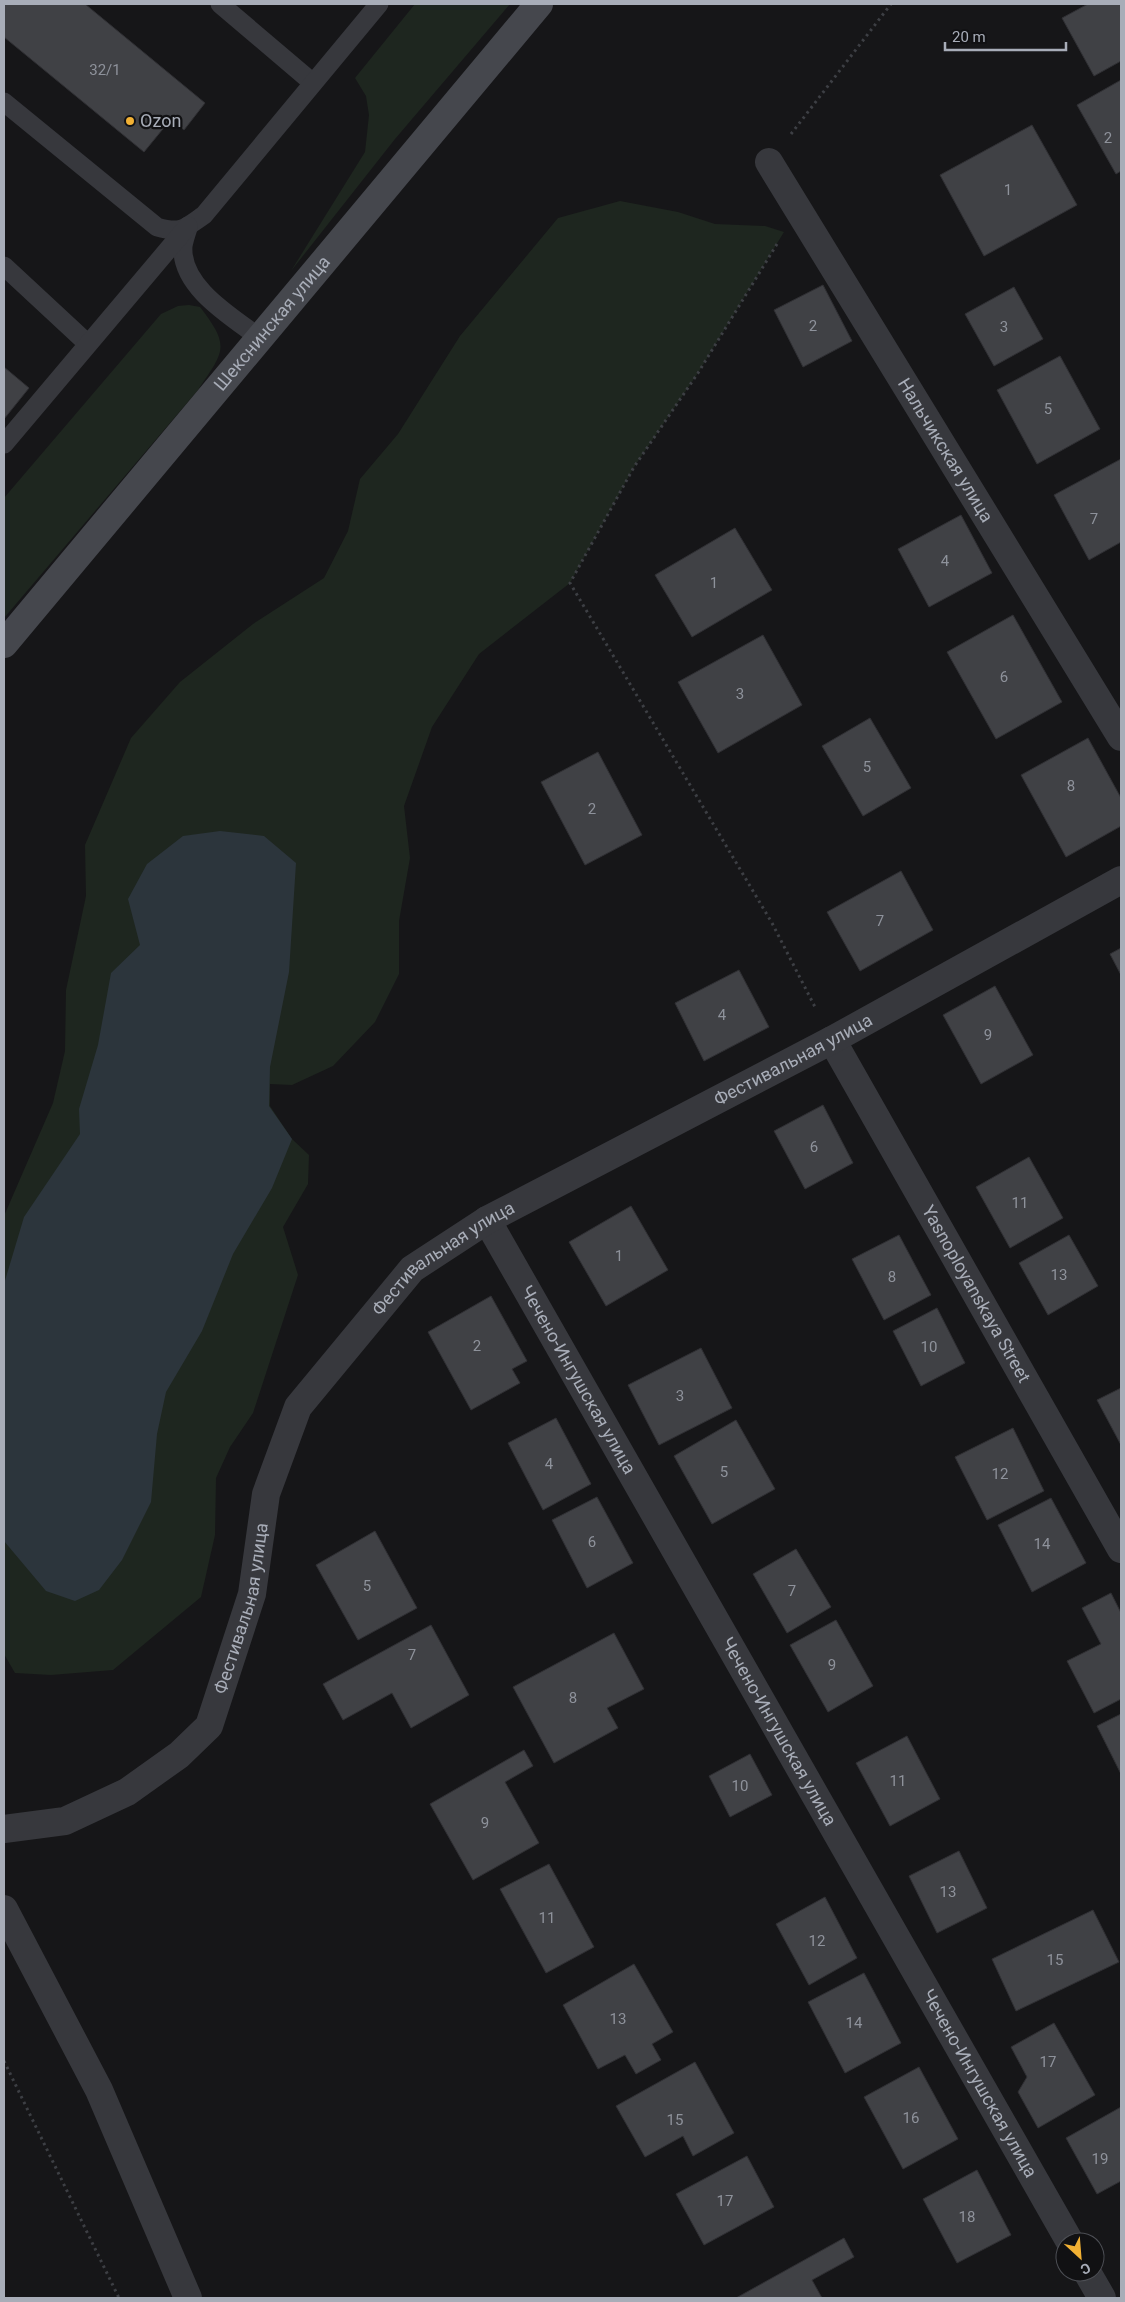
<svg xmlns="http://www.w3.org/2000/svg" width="1125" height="2302" font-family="Roboto,sans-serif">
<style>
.green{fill:#1e261f}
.water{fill:#2c353c}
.building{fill:#404145;stroke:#303034}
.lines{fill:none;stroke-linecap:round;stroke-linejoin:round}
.path{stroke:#3d3f44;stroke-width:3;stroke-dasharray:2.5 4;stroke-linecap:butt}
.lane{stroke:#37383d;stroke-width:19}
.street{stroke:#37383d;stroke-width:28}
.secondary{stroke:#45474d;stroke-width:28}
.poi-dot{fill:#f2b134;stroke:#111113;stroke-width:2}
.labels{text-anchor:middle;stroke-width:4.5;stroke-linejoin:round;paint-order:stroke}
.number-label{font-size:15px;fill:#8e929b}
.poi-label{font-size:18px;fill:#a8adb8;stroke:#111113;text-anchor:start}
.street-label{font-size:18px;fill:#a8adb8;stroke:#111113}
</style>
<rect width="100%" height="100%" fill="#161618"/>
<g class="green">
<polygon points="415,4 510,4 395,139 291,271 365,152 369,115 366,96 355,78"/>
<polygon points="620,201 678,212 715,224 765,226 784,232 698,373 634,467 570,583 479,654 432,727 404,806 410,858 399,921 399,974 375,1022 333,1066 292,1085 270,1084 270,1106 292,1139 309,1155 308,1184 283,1227 298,1275 253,1413 230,1447 216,1478 215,1535 201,1597 113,1670 51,1675 15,1673 4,1654 4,1216 53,1103 65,1051 66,990 86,896 85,845 131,738 180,682 253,624 324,578 348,531 360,479 398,434 460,336 558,218"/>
<path d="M189,305L200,307C231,347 224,351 198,390L4,618V498L161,314L178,306Z"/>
</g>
<polygon class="water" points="220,831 264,836 296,863 289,972 270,1067 269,1106 292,1139 272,1188 233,1254 202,1331 166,1392 157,1434 151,1502 122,1560 99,1590 75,1601 46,1591 4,1541 4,1284 24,1217 80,1134 79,1109 98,1045 111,973 140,945 128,899 147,864 183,836"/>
<g class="building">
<polygon points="4,4 85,4 205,103 184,130 171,119 144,152 4,37"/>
<polygon points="1088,4 1121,4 1121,61 1094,76 1062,18"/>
<polygon points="1121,80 1121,171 1116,174 1077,105"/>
<polygon points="1032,125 1077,205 984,256 940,175"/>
<polygon points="823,285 852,341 803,367 774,310"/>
<polygon points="1014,287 1043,339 994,366 965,314"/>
<polygon points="1060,356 1100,429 1037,464 997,390"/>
<polygon points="4,367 29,388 4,419"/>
<polygon points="1121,459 1121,542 1089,560 1054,495"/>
<polygon points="961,515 992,573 929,607 898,549"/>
<polygon points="735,528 772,590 692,637 655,575"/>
<polygon points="1013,615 1062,702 996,739 947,652"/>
<polygon points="763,635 802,705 718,753 678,682"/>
<polygon points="870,718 911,788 863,816 822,746"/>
<polygon points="1088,738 1121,798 1121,826 1066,857 1021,775"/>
<polygon points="598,752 642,835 585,865 541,782"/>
<polygon points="901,871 933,930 860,971 827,912"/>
<polygon points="1121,948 1121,975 1110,954"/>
<polygon points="739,970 769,1027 704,1061 675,1003"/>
<polygon points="995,986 1033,1055 981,1084 943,1015"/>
<polygon points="823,1105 853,1163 805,1189 774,1131"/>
<polygon points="1029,1157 1063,1218 1010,1248 976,1187"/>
<polygon points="631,1206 668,1270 606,1306 569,1242"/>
<polygon points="899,1235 931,1295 884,1320 852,1259"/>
<polygon points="1069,1235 1098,1286 1048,1315 1019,1263"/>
<polygon points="491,1296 527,1361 512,1369 520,1383 471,1410 428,1332"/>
<polygon points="937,1308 965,1363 921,1386 893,1331"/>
<polygon points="701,1348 732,1408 659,1445 628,1385"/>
<polygon points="1121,1388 1121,1445 1097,1400"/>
<polygon points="556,1418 591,1484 543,1510 508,1443"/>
<polygon points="736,1420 775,1489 712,1524 674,1456"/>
<polygon points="1013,1428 1044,1491 987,1520 955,1457"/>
<polygon points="597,1497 633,1563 587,1588 552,1520"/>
<polygon points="1051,1498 1086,1563 1032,1592 998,1525"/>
<polygon points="375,1531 417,1608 358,1640 316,1565"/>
<polygon points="796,1549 831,1607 787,1633 753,1574"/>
<polygon points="1111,1593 1121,1613 1121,1699 1094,1713 1067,1661 1101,1644 1082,1608"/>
<polygon points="836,1620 873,1686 828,1712 790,1645"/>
<polygon points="431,1625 469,1695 411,1728 392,1693 343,1720 323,1684"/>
<polygon points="614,1633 644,1689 607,1708 618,1728 554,1763 513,1687"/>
<polygon points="1121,1714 1121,1774 1097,1726"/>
<polygon points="907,1736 940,1799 890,1826 856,1763"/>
<polygon points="524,1750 533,1766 505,1782 539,1843 473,1880 430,1804"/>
<polygon points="750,1754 772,1795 730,1817 709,1776"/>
<polygon points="959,1851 987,1908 937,1933 909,1876"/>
<polygon points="549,1864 594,1947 546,1973 500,1889"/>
<polygon points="825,1897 857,1958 809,1985 776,1924"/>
<polygon points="1093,1910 1119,1962 1016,2011 992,1959"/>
<polygon points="634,1964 673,2032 652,2044 661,2060 636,2074 625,2055 598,2069 563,2005"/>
<polygon points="864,1973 901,2043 845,2073 808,2002"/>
<polygon points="1054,2023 1095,2095 1038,2128 1018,2092 1027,2077 1011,2047"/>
<polygon points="695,2062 734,2133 693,2156 683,2136 645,2157 616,2106"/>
<polygon points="919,2067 958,2139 903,2169 864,2097"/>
<polygon points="1121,2107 1121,2181 1097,2194 1066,2138"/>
<polygon points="747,2156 774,2207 704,2245 676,2194"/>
<polygon points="977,2170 1011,2235 957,2263 923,2199"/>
<polygon points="844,2238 854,2257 812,2280 822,2298 736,2298"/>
</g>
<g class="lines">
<g class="path">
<polyline points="791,134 891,4"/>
<polyline points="777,244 698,373 634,467 570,583 772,923 816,1009"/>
<polyline points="4,2061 119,2298"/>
</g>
<g class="lane">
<polyline points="220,4 313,83"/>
<path d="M4,102L157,227C181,234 184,229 204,215L379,4"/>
<path d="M188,228C186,234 184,240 183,246C180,287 232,317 260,338"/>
<polyline points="4,266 88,344"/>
<polyline points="4,444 188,226"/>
</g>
<g class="street">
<path id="s1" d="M769,162L1121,737"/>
<path id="s2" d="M832,1040L1121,1549"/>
<path id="s3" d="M487,1220L1070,2242"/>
<path id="s4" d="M4,1829L65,1821L127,1792L179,1755L209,1726L252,1594L266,1494L298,1407L412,1269L487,1220L832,1040L1121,880"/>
<polyline points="4,1909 99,2090 188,2298"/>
<polyline points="1087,2272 1102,2298"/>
</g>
<path class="secondary" id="s5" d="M4,644L539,4"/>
</g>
<circle class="poi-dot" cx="130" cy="121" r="5"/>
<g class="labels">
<g class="number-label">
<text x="105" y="75">32/1</text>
<text x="1108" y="143">2</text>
<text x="1008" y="195">1</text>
<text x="813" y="331">2</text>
<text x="1004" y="332">3</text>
<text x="1048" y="414">5</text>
<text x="1094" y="524">7</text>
<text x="945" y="566">4</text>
<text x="714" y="588">1</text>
<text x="1004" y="682">6</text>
<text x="740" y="699">3</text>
<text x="867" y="772">5</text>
<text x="1071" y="791">8</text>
<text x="592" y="814">2</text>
<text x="880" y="926">7</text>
<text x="722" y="1020">4</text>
<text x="988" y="1040">9</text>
<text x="814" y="1152">6</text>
<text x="1020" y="1208">11</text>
<text x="619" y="1261">1</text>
<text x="1059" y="1280">13</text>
<text x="892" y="1282">8</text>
<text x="477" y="1351">2</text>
<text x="929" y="1352">10</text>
<text x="680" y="1401">3</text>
<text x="549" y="1469">4</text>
<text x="724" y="1477">5</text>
<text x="1000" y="1479">12</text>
<text x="592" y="1547">6</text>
<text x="1042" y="1549">14</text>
<text x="367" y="1591">5</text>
<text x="792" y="1596">7</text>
<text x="412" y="1660">7</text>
<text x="832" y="1670">9</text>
<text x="573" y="1703">8</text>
<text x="898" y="1786">11</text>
<text x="740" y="1791">10</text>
<text x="485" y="1828">9</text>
<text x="948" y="1897">13</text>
<text x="547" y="1923">11</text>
<text x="817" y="1946">12</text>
<text x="1055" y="1965">15</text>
<text x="618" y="2024">13</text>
<text x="854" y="2028">14</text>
<text x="1048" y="2067">17</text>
<text x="911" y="2123">16</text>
<text x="675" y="2125">15</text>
<text x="1100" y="2164">19</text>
<text x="725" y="2206">17</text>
<text x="967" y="2222">18</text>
</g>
<g class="poi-label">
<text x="140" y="127">Ozon</text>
</g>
<g class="street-label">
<text dy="6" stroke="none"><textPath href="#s5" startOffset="418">Шекснинская улица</textPath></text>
<text dy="6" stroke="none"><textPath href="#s1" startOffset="338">Нальчикская улица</textPath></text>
<text dy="6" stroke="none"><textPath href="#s4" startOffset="1182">Фестивальная улица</textPath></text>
<text dy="6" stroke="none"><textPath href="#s4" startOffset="778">Фестивальная улица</textPath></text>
<text dy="6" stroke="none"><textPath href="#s2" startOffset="292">Yasnoployanskaya Street</textPath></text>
<text dy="6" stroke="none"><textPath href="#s3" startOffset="184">Чечено-Ингушская улица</textPath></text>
<text dy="6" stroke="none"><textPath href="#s4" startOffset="358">Фестивальная улица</textPath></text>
<text dy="6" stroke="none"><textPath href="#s3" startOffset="589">Чечено-Ингушская улица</textPath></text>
<text dy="6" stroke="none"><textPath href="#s3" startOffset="994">Чечено-Ингушская улица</textPath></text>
</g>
</g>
<rect width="1125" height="2302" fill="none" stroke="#a8adb8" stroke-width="10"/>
<g transform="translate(1080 2257) rotate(154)"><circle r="24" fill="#111113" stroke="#4d4f55"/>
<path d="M0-4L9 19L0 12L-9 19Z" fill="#f2b134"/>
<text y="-8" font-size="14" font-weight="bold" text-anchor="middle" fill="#a8adb8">С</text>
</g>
<path d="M945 42v8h121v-8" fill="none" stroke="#a8adb8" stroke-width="2.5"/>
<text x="952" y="42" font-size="15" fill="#a8adb8" stroke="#111113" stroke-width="4" paint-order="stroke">20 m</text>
</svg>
